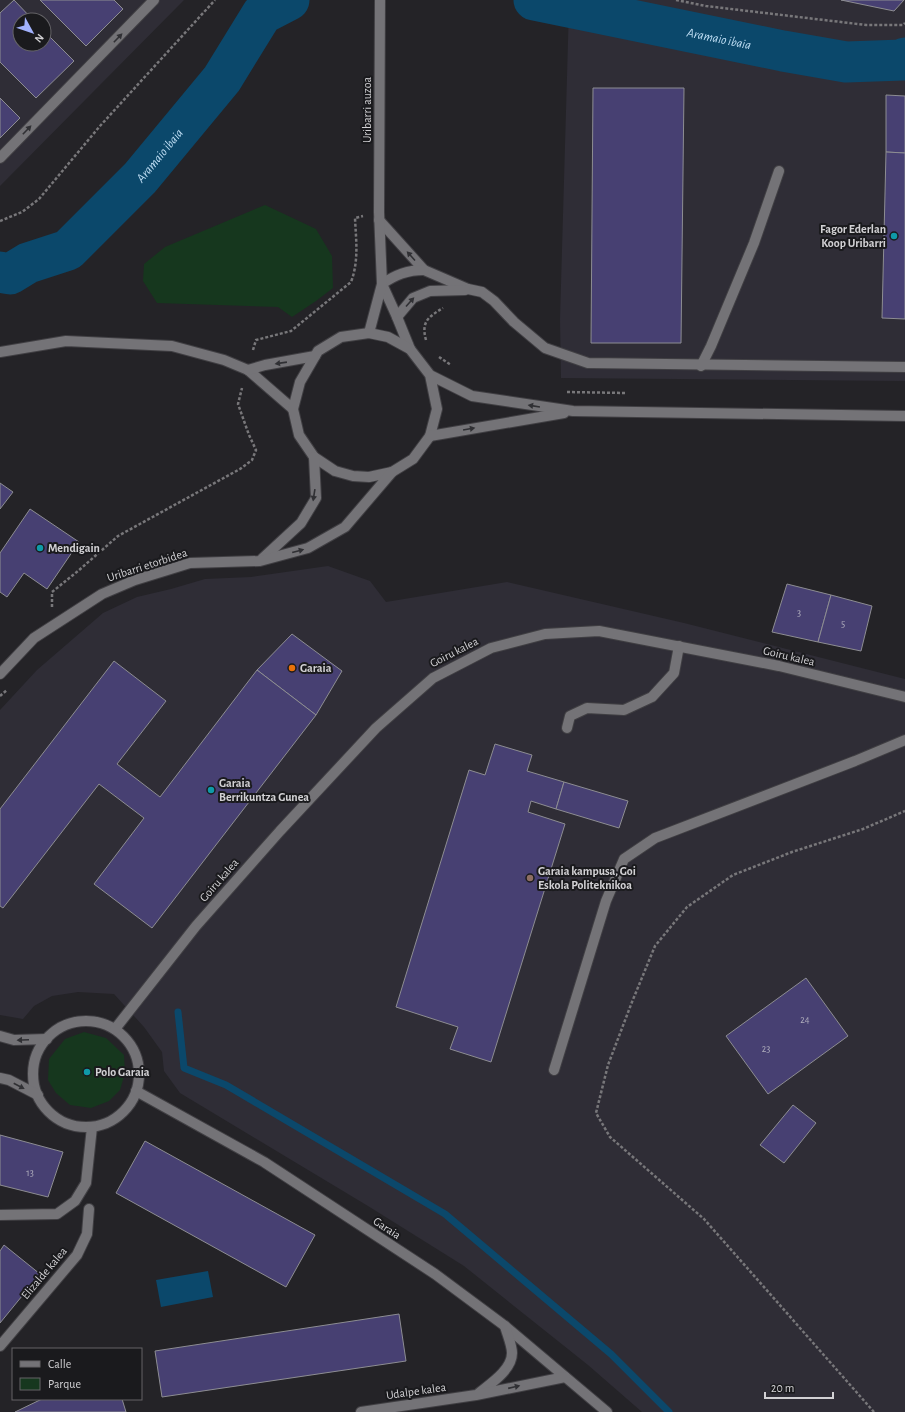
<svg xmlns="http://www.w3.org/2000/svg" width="905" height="1412" font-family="'Alegreya Sans',sans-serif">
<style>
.built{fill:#2f2d36;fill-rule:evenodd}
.green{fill:#16371e}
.water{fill:#0b486b}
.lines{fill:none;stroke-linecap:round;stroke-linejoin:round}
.stream{stroke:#0b486b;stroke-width:7}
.river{stroke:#0b486b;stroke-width:41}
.building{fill:#474072;stroke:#8d8d92}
.lane-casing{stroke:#403f43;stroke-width:12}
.street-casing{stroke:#403f43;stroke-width:12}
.secondary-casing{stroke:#403f43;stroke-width:12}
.path{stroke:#78777a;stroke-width:2.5;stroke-dasharray:3 2;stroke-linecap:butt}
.lane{stroke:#747377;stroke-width:10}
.street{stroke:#747377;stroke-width:10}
.secondary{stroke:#747377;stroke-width:10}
.oneway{fill:#303034}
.culture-dot{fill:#0f9aa8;stroke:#1a1a1d;stroke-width:1.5}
.food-dot{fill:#e8710a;stroke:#1a1a1d;stroke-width:1.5}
.education-dot{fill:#8d6e63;stroke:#1a1a1d;stroke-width:1.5}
.labels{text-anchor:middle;stroke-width:4;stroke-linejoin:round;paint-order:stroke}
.number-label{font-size:10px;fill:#afadbc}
.street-label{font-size:12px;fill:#d2d1d4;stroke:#1a1a1d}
.poi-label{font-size:12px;font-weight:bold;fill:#d2d1d4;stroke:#1a1a1d;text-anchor:start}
.water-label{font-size:13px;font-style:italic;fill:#c0dff5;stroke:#1a1a1d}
</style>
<rect width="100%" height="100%" fill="#242327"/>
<g class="built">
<path d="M0,0H184L0,186ZM20,20H44V44H20Z"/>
<polygon points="555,0 905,0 905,381 561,378 560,319 569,7"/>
<polygon points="328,566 370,581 386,602 507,582 684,623 905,679 905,1412 642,1412 588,1365 464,1266 368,1206 180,1093 164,1071 162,1052 144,1027 114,994 78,992 52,996 34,1006 23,1019 0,1015 0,710 37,670 103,613 137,597 171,589 205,579 251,577"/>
</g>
<g class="green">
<polygon points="265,205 316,229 332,256 333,288 316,301 292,317 278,307 157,303 143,281 144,264 165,247"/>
<polygon points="84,1032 106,1038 124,1055 125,1073 120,1090 109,1101 91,1108 70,1105 56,1093 48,1080 49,1059 65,1039"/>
</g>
<polygon class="water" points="208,1271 213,1297 161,1307 156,1280"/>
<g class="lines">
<polyline class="stream" points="178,1012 184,1068 226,1085 445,1214 611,1354 669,1412"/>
<g class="river">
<path id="s1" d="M534,0L783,51L846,62L903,60L905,58"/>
<path id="s2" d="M0,272L10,274L28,263L68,250L140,178L222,79L262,14L289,0"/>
</g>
</g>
<g class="building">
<polygon points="14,0 33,20 20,20 20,44 44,44 44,31 74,61 36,98 0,62 0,13"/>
<polygon points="40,0 114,0 123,9 86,46"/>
<polygon points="841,0 904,0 894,11"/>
<polygon points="593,88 684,88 681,343 591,343"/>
<polygon points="886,95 905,96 905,153 886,152"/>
<polygon points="0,98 20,118 0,138"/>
<polygon points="886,152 905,153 905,319 882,318"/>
<polygon points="0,483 13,492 0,509"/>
<polygon points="30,509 79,542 47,589 24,573 7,597 0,592 0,553"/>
<polygon points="787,584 831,595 818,642 772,632"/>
<polygon points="831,595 872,606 861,651 818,642"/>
<polygon points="292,634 342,671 316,715 257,670"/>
<polygon points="114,661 166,701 117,764 160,797 257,670 316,715 152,928 94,884 144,818 99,784 3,908 0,906 0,809"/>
<polygon points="495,744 532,755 527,771 564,782 556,809 531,801 528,812 565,824 491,1062 450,1049 458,1027 396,1007 469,770 485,775"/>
<polygon points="564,782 628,801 619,828 556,809"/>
<polygon points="806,978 848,1036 768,1094 726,1036"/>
<polygon points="793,1105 816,1123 784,1163 760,1145"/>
<polygon points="0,1135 63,1152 48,1197 0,1185"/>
<polygon points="145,1141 315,1235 286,1287 116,1193"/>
<polygon points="4,1245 40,1274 0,1323 0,1251"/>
<polygon points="399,1314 406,1361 162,1397 155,1351"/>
<polygon points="42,1399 122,1399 126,1412 15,1412"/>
</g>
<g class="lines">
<g class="lane-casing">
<g id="lane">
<polyline points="0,158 154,0"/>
<polyline points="701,366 711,346 754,243 779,171"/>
<polyline points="567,728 570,716 587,708 624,710 652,697 674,673 679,646"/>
<polyline points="554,1070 606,901 624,859 655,838 855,761 905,740"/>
</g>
</g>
<g class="street-casing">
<g id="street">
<polyline points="379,220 424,270 468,289 482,292 494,301 514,322 545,348 588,363 905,367"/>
<path d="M382,284C395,275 407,270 424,270"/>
<polyline points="382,284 397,317"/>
<polyline points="369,333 382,284 379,212 380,0"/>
<polyline points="410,349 397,317 413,298 430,291 465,290"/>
<circle cx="86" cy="1074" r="53"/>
<polyline points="115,1029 196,926 280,831 376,728 433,678 491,648 545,634 599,631 779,666 905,697"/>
<polyline points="0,1036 14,1040 47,1039"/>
<polyline points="0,1078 9,1080 38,1095"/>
<polyline points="136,1091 264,1162 435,1274 505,1326 607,1412"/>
<polyline points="0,1215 57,1214 75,1201 86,1183 92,1127"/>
<polyline points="0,1346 77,1255 87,1234 89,1209"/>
<path d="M479,1393C490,1384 512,1370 512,1353C512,1345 507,1334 505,1326"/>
<polyline points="361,1412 476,1395 565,1377"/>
</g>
</g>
<g class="secondary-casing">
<g id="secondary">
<polyline points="0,352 66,341 172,346 224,360 248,370 293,409"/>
<polyline points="248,370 265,365 315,356"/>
<polyline points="430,375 437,409 430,436 413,459 392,472 369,477 353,476 335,471 314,457 299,435 293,409 300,382 318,351 341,337 369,333 388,337 410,349 430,375 472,396 573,411 905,416"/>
<polyline points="430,436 564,413"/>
<polyline points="262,559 301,523 316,498 314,457"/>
<polyline points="0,674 34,638 102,594 135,580 190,563 260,561 308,548 345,527 392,472"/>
</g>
</g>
<g class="path">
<polyline points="676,0 706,6 866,25 903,25 905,23"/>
<polyline points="0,221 22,212 39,199 100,126 215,0"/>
<path d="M426,340C421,322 428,317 443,308"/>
<path d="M253,350L256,340L291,331L351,282C359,261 356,240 355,218L363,216"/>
<polyline points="439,357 451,365"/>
<polyline points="567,392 626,393"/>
<polyline points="52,607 52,592 78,571 118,536 240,469 252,460 256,450 249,435 238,404 242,388"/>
<polyline points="0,696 7,690"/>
<polyline points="874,1412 704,1219 610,1137 596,1113 608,1065 632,1002 655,946 687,907 733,875 792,852 863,829 905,811"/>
</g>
<use href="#lane" class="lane"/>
<use href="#street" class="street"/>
<use href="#secondary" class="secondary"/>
</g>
<defs><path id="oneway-solid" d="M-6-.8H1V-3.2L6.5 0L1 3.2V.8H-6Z"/></defs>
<g class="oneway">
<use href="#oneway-solid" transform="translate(118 38) rotate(-46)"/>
<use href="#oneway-solid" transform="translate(27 130) rotate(-46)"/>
<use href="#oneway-solid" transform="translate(411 256) rotate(-132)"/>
<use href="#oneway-solid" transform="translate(410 302) rotate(-48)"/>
<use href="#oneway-solid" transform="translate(281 363) rotate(172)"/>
<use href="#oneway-solid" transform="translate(534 406) rotate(-171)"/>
<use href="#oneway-solid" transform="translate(469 429) rotate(-10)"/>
<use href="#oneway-solid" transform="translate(314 495) rotate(99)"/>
<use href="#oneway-solid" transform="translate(298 551) rotate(-15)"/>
<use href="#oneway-solid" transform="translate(23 1040) rotate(178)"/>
<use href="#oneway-solid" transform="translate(19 1086) rotate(28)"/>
<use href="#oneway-solid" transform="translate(514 1387) rotate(-13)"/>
</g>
<g class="culture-dot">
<circle cx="894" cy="236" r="4"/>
<circle cx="40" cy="548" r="4"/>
<circle cx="211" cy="790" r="4"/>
<circle cx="87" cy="1072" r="4"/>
</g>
<circle class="food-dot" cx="292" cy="668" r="4"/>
<circle class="education-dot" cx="530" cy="878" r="4"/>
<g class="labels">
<g class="number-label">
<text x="799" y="616">3</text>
<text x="843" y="627">5</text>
<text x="805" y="1023">24</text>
<text x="766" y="1052">23</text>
<text x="30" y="1176">13</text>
</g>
<g class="street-label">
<text transform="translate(367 110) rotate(-90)" y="4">Uribarri auzoa</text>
<text transform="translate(147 565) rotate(-18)" y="4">Uribarri etorbidea</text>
<text transform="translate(454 652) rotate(-27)" y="4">Goiru kalea</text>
<text transform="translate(789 656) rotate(13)" y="4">Goiru kalea</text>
<text transform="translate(219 880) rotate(-49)" y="4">Goiru kalea</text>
<text transform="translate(387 1228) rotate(33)" y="4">Garaia</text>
<text transform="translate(44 1273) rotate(-50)" y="4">Elizalde kalea</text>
<text transform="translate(416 1391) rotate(-8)" y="4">Udalpe kalea</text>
</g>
<g class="poi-label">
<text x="886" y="233" text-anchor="end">Fagor Ederlan<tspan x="886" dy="14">Koop Uribarri</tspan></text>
<text x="48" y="552">Mendigain</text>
<text x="300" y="672">Garaia</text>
<text x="219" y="787">Garaia<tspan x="219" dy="14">Berrikuntza Gunea</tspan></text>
<text x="538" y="875">Garaia kampusa, Goi<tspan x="538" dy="14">Eskola Politeknikoa</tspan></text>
<text x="95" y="1076">Polo Garaia</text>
</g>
<g class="water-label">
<text dy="5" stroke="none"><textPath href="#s1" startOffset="189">Aramaio ibaia</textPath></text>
<text dy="5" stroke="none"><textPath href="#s2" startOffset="205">Aramaio ibaia</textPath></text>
</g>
</g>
<rect x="12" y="1348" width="130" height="52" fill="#1a1a1d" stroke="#646366"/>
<rect x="20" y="1361" width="20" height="6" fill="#747377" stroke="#646366"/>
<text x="48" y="1368" font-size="12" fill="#d2d1d4">Calle</text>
<rect x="20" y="1378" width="20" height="12" fill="#16371e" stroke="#646366"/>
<text x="48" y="1388" font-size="12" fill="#d2d1d4">Parque</text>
<g transform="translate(32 32) rotate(130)"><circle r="19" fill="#1a1a1d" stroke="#646366"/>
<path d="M0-3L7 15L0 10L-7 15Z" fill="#a2b2fd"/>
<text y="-6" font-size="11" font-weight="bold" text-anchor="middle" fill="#d2d1d4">N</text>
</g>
<path d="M765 1392v6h68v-6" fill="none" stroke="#d2d1d4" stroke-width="2"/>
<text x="771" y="1392" font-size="12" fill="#d2d1d4" stroke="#1a1a1d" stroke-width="3" paint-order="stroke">20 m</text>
</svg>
